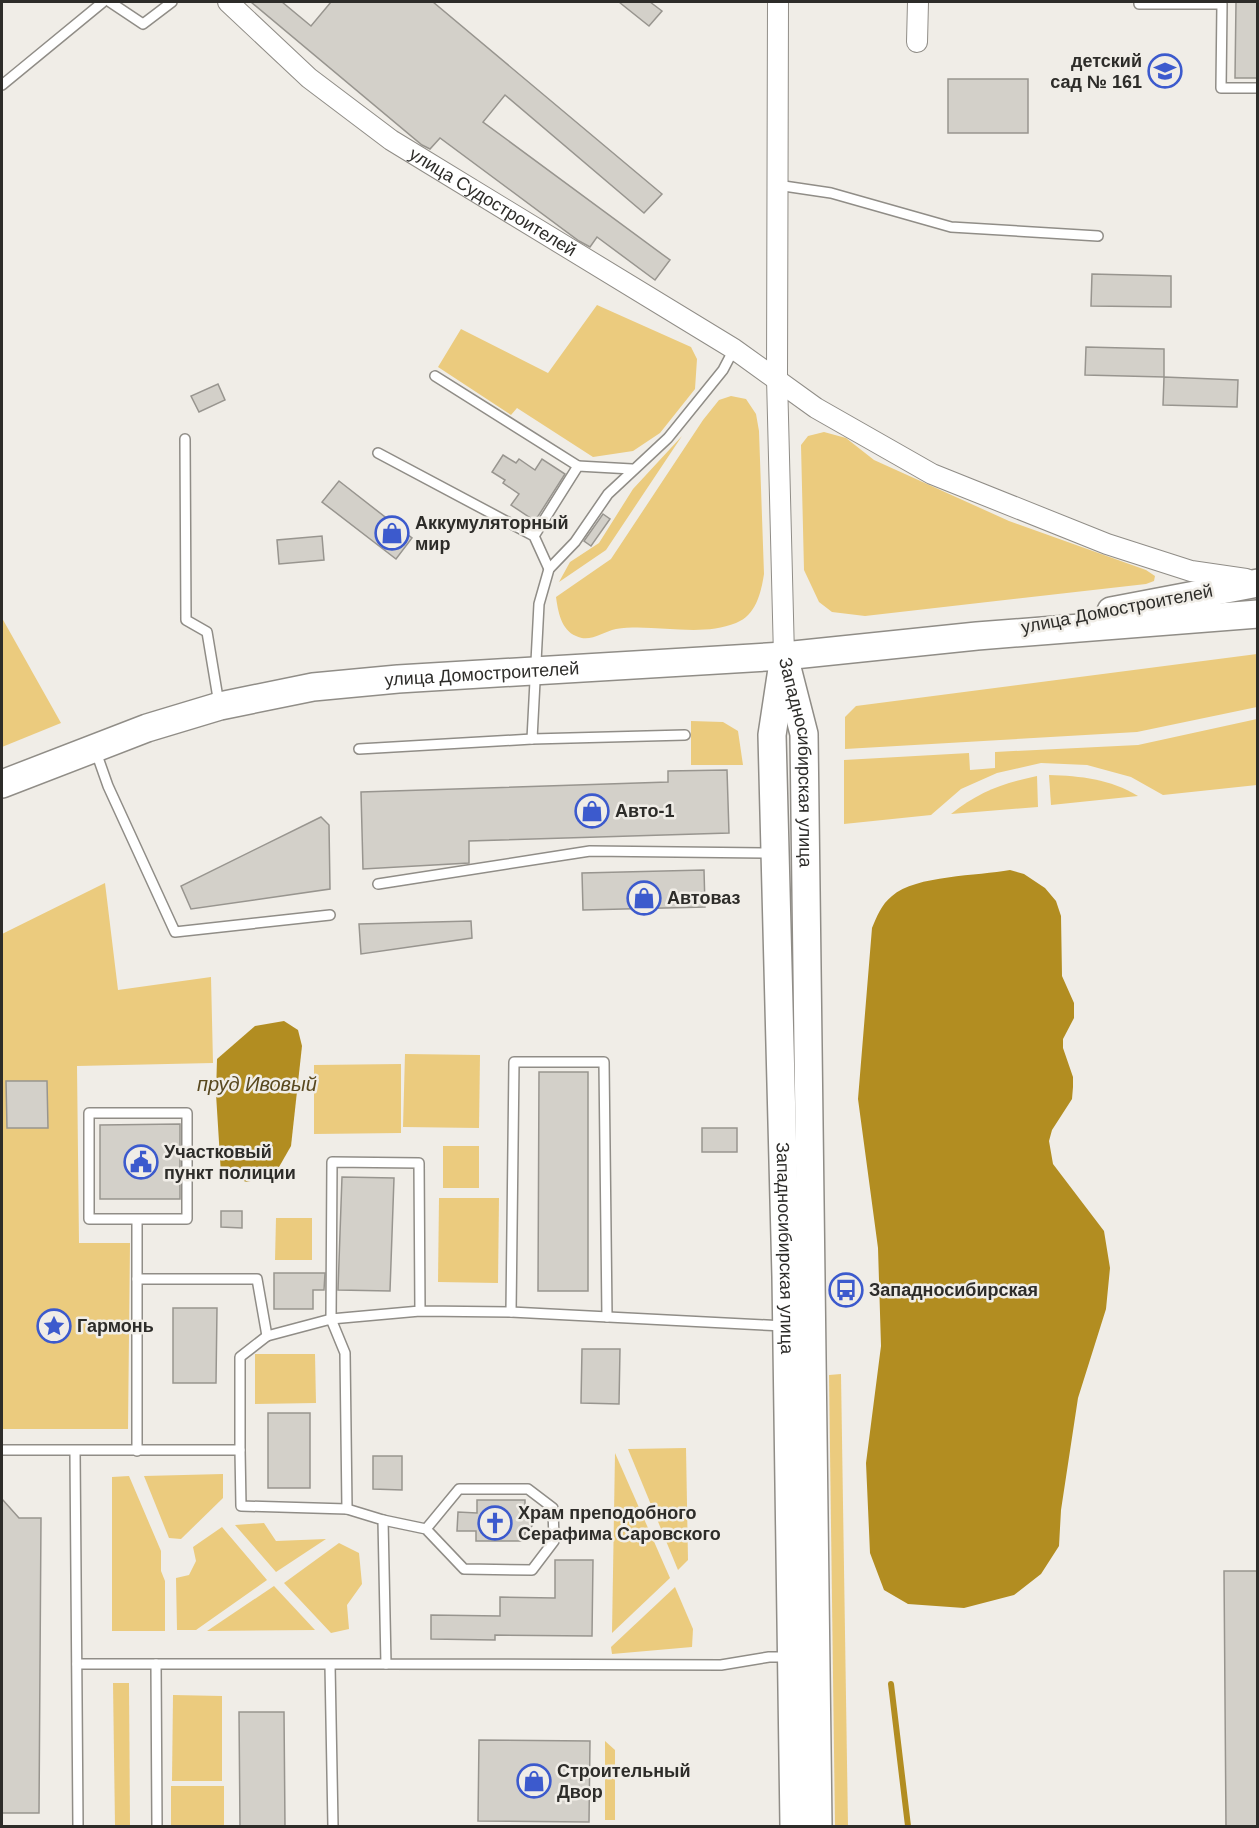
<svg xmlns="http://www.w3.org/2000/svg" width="1259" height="1828" font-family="Arial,sans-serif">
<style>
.green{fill:#ebcb7e}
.water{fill:#b28d21}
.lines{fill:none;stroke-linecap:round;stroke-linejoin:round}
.stream{stroke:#b28d21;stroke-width:6}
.building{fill:#d3d0c9;stroke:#98958f;stroke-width:1.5}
.service-casing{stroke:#908d87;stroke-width:12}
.minor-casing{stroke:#908d87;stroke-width:22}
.secondary-casing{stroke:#908d87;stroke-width:30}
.service{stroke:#fff;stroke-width:9}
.minor{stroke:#fff;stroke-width:20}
.secondary{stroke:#fff;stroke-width:27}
.labels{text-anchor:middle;stroke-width:5;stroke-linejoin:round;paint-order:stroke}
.poi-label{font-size:18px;font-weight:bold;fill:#2d2c29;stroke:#f0ede7;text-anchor:start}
.street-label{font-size:18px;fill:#2d2c29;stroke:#f0ede7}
.water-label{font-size:20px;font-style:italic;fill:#58481f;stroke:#f0ede7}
</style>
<rect width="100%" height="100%" fill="#f0ede7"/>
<g class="green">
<polygon points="597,305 691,347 697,359 695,389 660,433 633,451 593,457 517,408 511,415 438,367 461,329 548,373"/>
<path d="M731,396L746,399L756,414L759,431L764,574C761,593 756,615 736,623C699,638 654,623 616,629C602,632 590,643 576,636C561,630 558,611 556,597L611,559L703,420L719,400Z"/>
<polygon points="824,432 846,438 874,460 1009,521 1146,570 1155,576 1154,581 1146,584 865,616 832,612 819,602 804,570 801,445 808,436"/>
<polygon points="682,436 606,550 559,582 570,562 599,543 633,489"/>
<polygon points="2,618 61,723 2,747"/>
<polygon points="1257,654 1257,707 1137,732 845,749 845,717 856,706"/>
<polygon points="1257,719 1257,785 1163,795 1131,777 1087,765 1041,763 997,773 961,789 931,815 844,824 844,760 969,753 970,770 995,768 995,752 1138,745"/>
<polygon points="691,721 723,722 738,731 743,765 691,765"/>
<path d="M1049,775C1081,776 1110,779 1138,796L1051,805Z"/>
<path d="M1037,776L1038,807L951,814C978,792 1004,783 1037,776Z"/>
<polygon points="105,883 118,990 211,977 213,1063 77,1066 79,1243 130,1243 128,1429 2,1429 2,934"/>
<polygon points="405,1054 480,1055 479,1128 403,1127"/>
<polygon points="401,1064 401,1133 314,1134 314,1065"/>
<rect x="443" y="1146" width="36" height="42"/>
<polygon points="439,1198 499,1198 498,1283 438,1282"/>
<polygon points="276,1218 312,1218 312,1260 275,1260"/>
<polygon points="255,1354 315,1354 316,1403 255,1404"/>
<polygon points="841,1374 848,1826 835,1826 829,1375"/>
<polygon points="686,1448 688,1560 678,1570 628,1449"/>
<polygon points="615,1453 670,1578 612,1633"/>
<polygon points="223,1474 223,1498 181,1539 169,1538 144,1476"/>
<polygon points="129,1476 161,1551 161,1571 165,1581 165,1631 112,1631 112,1477"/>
<polygon points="264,1523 276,1541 326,1539 276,1572 235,1525"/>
<polygon points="222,1527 267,1580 196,1630 177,1630 176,1578 189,1575 196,1561 193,1547"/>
<polygon points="339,1543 359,1553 362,1584 347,1605 349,1629 331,1633 284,1583"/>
<polygon points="274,1586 315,1630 207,1631"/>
<polygon points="675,1587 693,1629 692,1647 612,1654 611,1647"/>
<polygon points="113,1683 129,1683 130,1826 115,1826"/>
<polygon points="173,1695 222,1696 222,1781 172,1781"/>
<polygon points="605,1741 615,1750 615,1820 605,1820"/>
<rect x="171" y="1786" width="53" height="40"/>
</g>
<g class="water">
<path d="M1010,870L1024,874L1045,888L1056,901L1061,916L1062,976L1074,1003V1018L1063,1039V1048L1073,1077V1087L1072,1099L1052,1130L1049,1141L1053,1164L1104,1231L1110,1268L1106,1309L1078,1398L1061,1510L1059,1546L1041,1574L1014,1595L964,1608L908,1604L884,1590L870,1553L866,1463L881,1346L878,1248L858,1099L872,928C877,916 881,905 892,896C916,875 978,876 1010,870Z"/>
<polygon points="284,1021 298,1030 302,1046 291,1146 275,1174 247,1182 221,1174 216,1094 217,1059 255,1026"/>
</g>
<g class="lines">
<polyline class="stream" points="891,1684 908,1826"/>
</g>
<g class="building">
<polygon points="251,2 282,2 311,26 331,2 433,2 662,194 644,213 505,95 483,122 670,260 655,280 597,237 590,247 579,241 440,138 430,149 422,145"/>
<polygon points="619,2 650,2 662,11 649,26"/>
<polygon points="1236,2 1257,2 1257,78 1235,78"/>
<rect x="948" y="79" width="80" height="54"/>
<polygon points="1092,274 1171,276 1171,307 1091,306"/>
<polygon points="1086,347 1164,349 1164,377 1085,375"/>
<polygon points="1164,377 1238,380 1237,407 1163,405"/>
<polygon points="218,384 225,400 199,412 191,396"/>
<polygon points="503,455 516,463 519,459 535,470 542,459 565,474 535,521 511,505 519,494 503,483 505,480 492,472"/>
<polygon points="339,481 412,538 396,559 322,502"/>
<polygon points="603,514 610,519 591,546 584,541"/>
<polygon points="322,536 324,560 279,564 277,540"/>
<polygon points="727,770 729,833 469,841 469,863 363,869 361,792 668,782 668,771"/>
<polygon points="321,817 329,825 330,889 191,909 181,886"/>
<polygon points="704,870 705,907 583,910 582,873"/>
<polygon points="471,921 472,938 361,954 359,924"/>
<polygon points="539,1072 588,1072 588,1291 538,1291"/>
<polygon points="6,1081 47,1081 48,1128 7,1128"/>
<polygon points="180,1124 180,1199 100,1199 100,1125"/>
<rect x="702" y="1128" width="35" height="24"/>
<polygon points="342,1177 394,1178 390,1291 338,1290"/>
<polygon points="221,1211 242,1211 242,1228 221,1227"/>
<polygon points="274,1273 325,1273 324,1290 313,1290 313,1309 274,1309"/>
<polygon points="173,1308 217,1308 216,1383 173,1383"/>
<polygon points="582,1349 620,1349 619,1404 581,1403"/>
<rect x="268" y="1413" width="42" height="75"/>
<polygon points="373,1456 402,1456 402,1490 373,1489"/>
<polygon points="2,1499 19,1518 41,1518 39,1813 2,1813"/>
<polygon points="477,1500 525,1500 525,1509 532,1515 532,1526 525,1533 525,1541 476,1541 476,1531 457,1531 458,1512 477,1513"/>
<polygon points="555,1560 593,1560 592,1636 495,1635 495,1640 431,1639 431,1615 500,1616 500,1597 555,1598"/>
<polygon points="1224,1571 1257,1571 1257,1827 1226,1827"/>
<polygon points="239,1712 284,1712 285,1827 240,1827"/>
<polygon points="479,1740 590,1741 589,1822 478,1821"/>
</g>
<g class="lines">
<g class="service-casing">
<g id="service">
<polyline points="110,2 143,24 172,2"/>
<polyline points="1139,2 1139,4 1222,4 1221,88 1258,88"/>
<polyline points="2,85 103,2"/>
<polyline points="777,185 831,193 951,227 1098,236"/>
<polyline points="435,376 578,466"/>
<polyline points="185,439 186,620 207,632 219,704"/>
<polyline points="378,453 534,536 549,569"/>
<polyline points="534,536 578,466 632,469"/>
<polyline points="685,735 532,739 539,604 549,569 575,542 608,494 668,438 723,370 734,349"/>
<polyline points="359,749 532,739"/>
<polyline points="96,752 108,786 175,932 330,915"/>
<polyline points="378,884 590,851 773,853"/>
<polyline points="137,1219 187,1219 187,1113 89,1113 89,1219 137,1219 137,1451"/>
<polyline points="137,1279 257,1279 267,1336"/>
<polyline points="420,1311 419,1163 332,1162 331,1319 420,1311 511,1312 784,1326"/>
<polyline points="511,1312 514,1062 604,1062 607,1317"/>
<polyline points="2,1450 240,1450 241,1506 347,1509 383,1520 386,1664 721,1665 769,1657 788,1657"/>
<polyline points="240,1450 240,1357 267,1336 331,1319 345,1353 347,1509"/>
<polyline points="75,1451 78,1826"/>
<polyline points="383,1520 426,1529 464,1569 532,1570 554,1541 553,1508 528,1489 459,1489 426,1529"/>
<polyline points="77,1664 386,1664"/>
<polyline points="156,1664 157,1826"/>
<polyline points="330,1665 333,1826"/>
</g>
</g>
<g class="minor-casing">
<g id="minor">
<path id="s1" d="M228,2L309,78L391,140L734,349L816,408L932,474L1107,544L1191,571L1246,579"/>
<polyline points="778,2 777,378 784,656"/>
<polyline points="917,42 918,2"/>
</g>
</g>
<g class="secondary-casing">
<g id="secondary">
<polyline points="1111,611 1258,583"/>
<path id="s2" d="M784,656L804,734L818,1826"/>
<path id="s3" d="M782,669L772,735L786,1277L794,1826"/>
<path id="s4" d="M2,784L147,728L220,706L313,687L398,679L784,656L977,636L1258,614"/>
</g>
</g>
<use href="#service" class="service"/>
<use href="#minor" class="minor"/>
<use href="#secondary" class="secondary"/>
</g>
<defs>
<g id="school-ring" transform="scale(1.725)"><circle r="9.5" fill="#f0ede7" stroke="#3c5acd" stroke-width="1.5"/><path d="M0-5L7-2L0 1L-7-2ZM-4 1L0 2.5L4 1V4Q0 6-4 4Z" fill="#3c5acd"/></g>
<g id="shop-ring" transform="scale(1.725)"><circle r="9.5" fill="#f0ede7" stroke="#3c5acd" stroke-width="1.5"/><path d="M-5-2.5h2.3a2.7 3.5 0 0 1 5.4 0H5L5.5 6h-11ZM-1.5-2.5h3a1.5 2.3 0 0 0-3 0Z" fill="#3c5acd"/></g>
<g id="civic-ring" transform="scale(1.725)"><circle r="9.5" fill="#f0ede7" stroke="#3c5acd" stroke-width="1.5"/><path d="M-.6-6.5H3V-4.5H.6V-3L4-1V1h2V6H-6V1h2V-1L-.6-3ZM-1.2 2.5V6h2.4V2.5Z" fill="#3c5acd"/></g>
<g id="bus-ring" transform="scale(1.725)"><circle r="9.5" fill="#f0ede7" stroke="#3c5acd" stroke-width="1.5"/><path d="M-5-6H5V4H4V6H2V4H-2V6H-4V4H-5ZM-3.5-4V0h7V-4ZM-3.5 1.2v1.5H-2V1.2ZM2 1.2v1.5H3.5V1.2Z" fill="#3c5acd"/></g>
<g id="sight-ring" transform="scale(1.725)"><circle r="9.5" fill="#f0ede7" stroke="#3c5acd" stroke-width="1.5"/><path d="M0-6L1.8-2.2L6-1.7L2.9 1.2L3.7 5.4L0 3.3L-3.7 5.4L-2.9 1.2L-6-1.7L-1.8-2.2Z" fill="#3c5acd"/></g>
<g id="church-ring" transform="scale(1.725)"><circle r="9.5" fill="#f0ede7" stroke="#3c5acd" stroke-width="1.5"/><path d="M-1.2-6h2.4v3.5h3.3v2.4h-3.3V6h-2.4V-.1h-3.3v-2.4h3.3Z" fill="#3c5acd"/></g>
</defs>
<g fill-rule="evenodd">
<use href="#school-ring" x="1165" y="71"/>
<use href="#shop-ring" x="392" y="533"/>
<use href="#shop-ring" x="592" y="811"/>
<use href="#shop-ring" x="644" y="898"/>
<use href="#civic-ring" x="141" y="1162"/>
<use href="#bus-ring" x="846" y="1290"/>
<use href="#sight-ring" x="54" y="1326"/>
<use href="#church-ring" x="495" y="1523"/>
<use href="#shop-ring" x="534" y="1781"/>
</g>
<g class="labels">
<g class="poi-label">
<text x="1142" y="67" text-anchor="end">детский<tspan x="1142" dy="21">сад № 161</tspan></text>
<text x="415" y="529">Аккумуляторный<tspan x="415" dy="21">мир</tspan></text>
<text x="615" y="817">Авто-1</text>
<text x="667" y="904">Автоваз</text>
<text x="164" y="1158">Участковый<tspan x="164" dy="21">пункт полиции</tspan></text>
<text x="869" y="1296">Западносибирская</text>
<text x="77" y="1332">Гармонь</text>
<text x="518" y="1519">Храм преподобного<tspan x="518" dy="21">Серафима Саровского</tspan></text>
<text x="557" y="1777">Строительный<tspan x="557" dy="21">Двор</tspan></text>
</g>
<g class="street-label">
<text dy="6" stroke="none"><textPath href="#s1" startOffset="333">улица Судостроителей</textPath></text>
<text transform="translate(1117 609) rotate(-11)" y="6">улица Домостроителей</text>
<text dy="6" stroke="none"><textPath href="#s4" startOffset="496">улица Домостроителей</textPath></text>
<text dy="6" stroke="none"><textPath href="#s2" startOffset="108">Западносибирская улица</textPath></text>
<text dy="6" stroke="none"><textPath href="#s3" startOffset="580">Западносибирская улица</textPath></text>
</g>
<g class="water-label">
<text x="257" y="1091">пруд Ивовый</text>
</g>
</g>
<rect width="1259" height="1828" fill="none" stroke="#2d2c29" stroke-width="6"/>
</svg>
